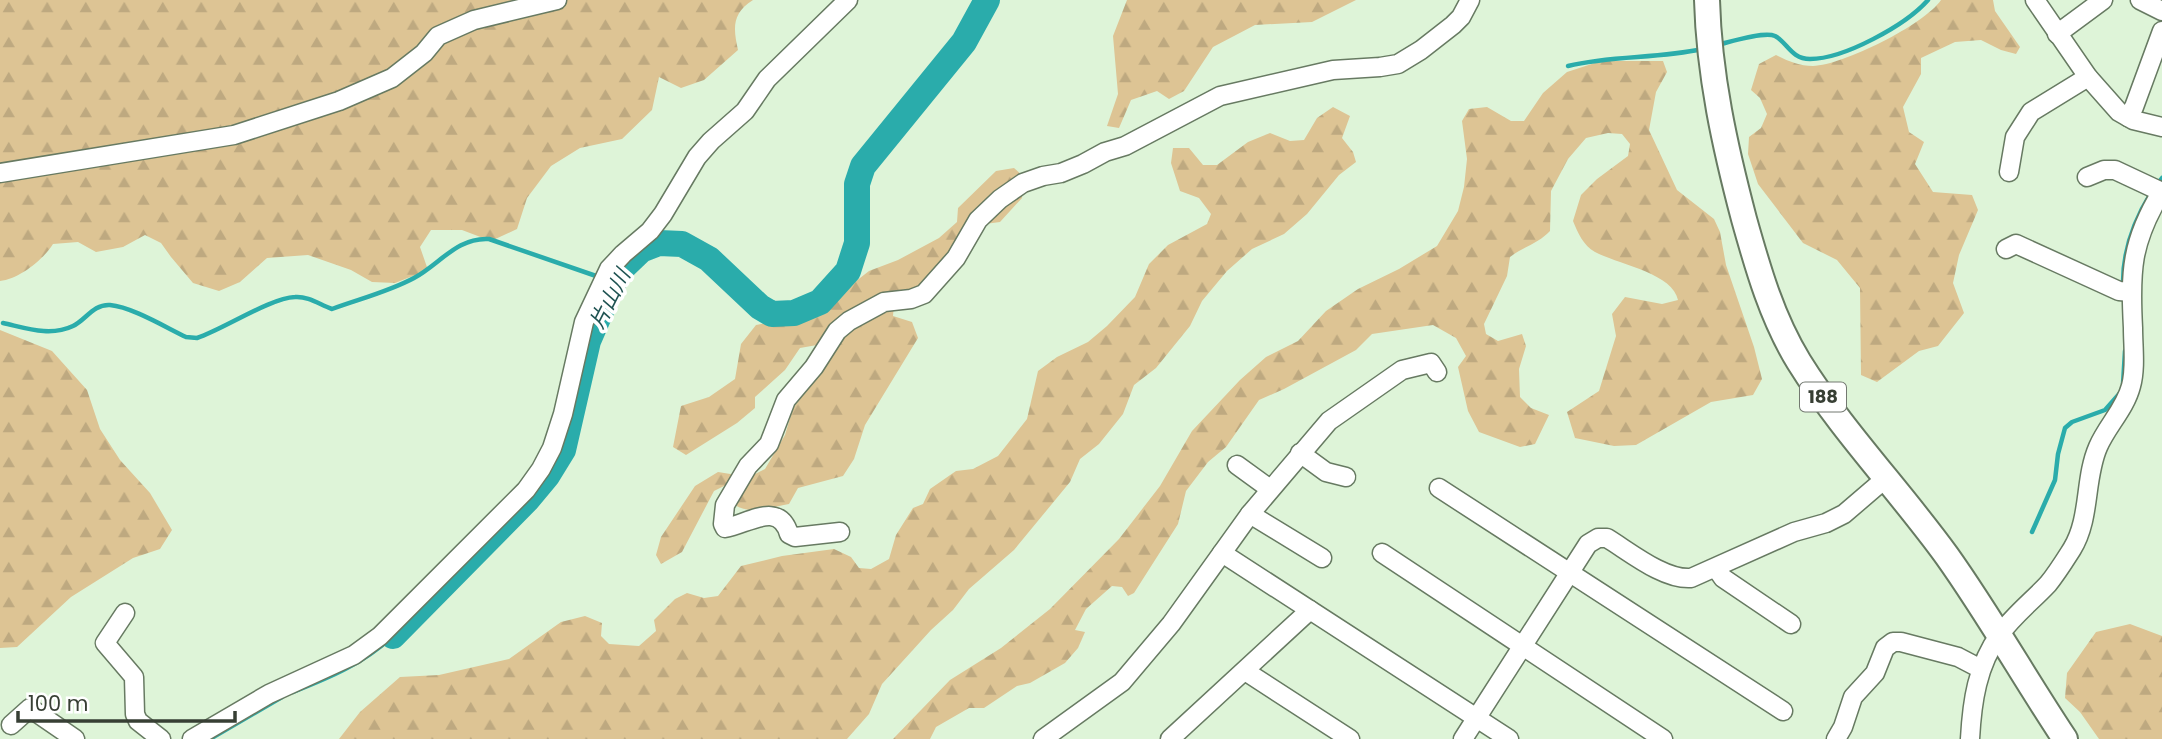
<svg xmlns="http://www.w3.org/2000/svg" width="2162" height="739" font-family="Poppins,'Noto Sans JP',sans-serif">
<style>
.forest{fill:url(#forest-firs)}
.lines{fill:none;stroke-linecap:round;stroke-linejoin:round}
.stream{stroke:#2aacab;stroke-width:4.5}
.river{stroke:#2aacab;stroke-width:26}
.minor-casing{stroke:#677a62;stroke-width:21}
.highway-casing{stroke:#677a62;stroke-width:28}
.minor{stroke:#fff;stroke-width:18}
.highway{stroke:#fff;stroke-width:24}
.labels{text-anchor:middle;stroke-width:7;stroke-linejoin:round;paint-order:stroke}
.shield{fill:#fff;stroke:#737971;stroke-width:2}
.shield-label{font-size:18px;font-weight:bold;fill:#373f34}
.water-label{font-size:21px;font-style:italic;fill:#1f5352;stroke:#fff}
</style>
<defs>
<pattern id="forest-firs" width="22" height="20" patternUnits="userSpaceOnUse" patternTransform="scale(1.75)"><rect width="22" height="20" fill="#ddc494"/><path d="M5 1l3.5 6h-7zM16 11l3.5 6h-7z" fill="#bea980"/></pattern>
</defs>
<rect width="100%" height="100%" fill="#def4d8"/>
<g class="forest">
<path d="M0,0H753C732,13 733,28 738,50L704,80L681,88L659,77L652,110L622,139L580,148L551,166L527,198L517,229L491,241L462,230H431L420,247L428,270L395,283L372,282L351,270L308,255L267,258L240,282L219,291L193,283L171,257L161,243L145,235L123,247L96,252L78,242L53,244C43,260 19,279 0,281Z"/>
<polygon points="1127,0 1356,0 1312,22 1255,25 1213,47 1184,91 1169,99 1157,91 1131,100 1119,128 1107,126 1118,94 1113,36"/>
<path d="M1941,0H1993L1995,11L2020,47L2016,54L2001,50L1981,40L1955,42L1921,58V74L1903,107L1909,132L1924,142L1915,164L1933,192L1972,195L1978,210L1959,255L1953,283L1964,313L1938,346L1919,351L1877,382L1861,375L1860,288L1837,260L1803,243L1758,184L1748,154L1749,137L1761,128L1767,114L1760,98L1751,90L1759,64L1776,55C1788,61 1799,66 1813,66C1843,65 1924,25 1941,0Z"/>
<path d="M1601,61H1663L1667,72L1656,92L1649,130L1677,190L1714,219L1720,232L1726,265L1754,347L1762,379L1753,395L1711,402L1636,445L1614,446L1575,438L1567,412L1599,391L1616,336L1612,314L1625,297L1662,304L1678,300C1673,273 1617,264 1595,252C1583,245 1578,233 1573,221L1581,195L1597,179L1628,156L1630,144L1622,134L1608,133L1586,138L1568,159L1551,191L1550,231C1539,243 1523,247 1510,257L1507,276L1484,324L1486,334L1498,341L1522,334L1526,346L1519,369L1520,397L1531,408L1549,415L1535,444L1520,447L1479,432L1468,411L1458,367L1466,356L1456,338L1433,325L1372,334L1356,350L1284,389L1259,400L1226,447L1208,462L1186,491L1178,524L1134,593L1128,596L1122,587L1112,586L1086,609L1075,630L1085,632L1078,648L1065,663L1030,683L1017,686L984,708H969L936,727L930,739H893L950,680L1001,648L1050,609L1119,539L1160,486L1192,431L1240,380L1266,357L1298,341L1326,311L1358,289L1399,269L1437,246L1458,211L1464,187L1467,159L1462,121L1469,109L1487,107L1511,121H1524L1543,93L1567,72Z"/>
<polygon points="1333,107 1350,116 1342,138 1353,152 1356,162 1339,175 1307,214 1284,234 1252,249 1227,271 1202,301 1190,326 1156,368 1134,385 1123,414 1099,444 1080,459 1070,482 1014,550 969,589 953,610 931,630 882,684 869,714 847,739 339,739 360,712 400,677 439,675 509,659 561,622 585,616 602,623 601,636 609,644 639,646 656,631 654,620 675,599 687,593 704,598 718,596 741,566 782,556 834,549 851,557 859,568 871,569 889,559 896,535 913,508 923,504 930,489 956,471 973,469 998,456 1027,419 1038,371 1057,357 1088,342 1107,326 1135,297 1149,264 1168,245 1207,224 1211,214 1199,198 1180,191 1171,163 1173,148 1189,148 1203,165 1217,165 1248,142 1270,133 1290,141 1304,140 1317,118"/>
<path d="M1014,168L1024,177L1022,198L1000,222L985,224L960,239L917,289L895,293L893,316L912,322L918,338L865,425L854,459L843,476L798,488L789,504C772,507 749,515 735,505L738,493L724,486L714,491L682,552L661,564L656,555L661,537L695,486L718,472L749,477L765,469L785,435L793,408L827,365L831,354L817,345L800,348L785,370L755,397V408L737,423L686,455L673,447L681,406L709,397L735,379L741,344L756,325L814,314L869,271L898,260L939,238L957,222L958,208L996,171Z"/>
<polygon points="0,330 52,351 87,390 100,429 120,460 150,493 172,530 160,549 133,558 71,597 17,647 0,648"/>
<polygon points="2130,624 2162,636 2162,739 2099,739 2080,712 2065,698 2067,673 2096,632"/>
</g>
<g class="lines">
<g class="stream">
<path d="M1717,45C1730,42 1764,31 1775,36C1787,42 1791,59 1810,59C1844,59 1906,25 1928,0"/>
<path d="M1568,66C1612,55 1658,59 1702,49"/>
<polyline points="2156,186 2162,178"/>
<path d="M2123,287C2122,252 2133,222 2151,193"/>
<path d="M3,323C26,328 50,337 73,326C86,320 93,304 110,305C132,307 165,327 186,337L197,338C224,329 270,298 295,297C309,296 320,305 332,309C359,299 388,292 414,278C440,264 457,237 489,239L599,277"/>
<polyline points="2123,384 2125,351"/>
<polyline points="2032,532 2055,480 2058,454 2065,428 2072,422 2105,410 2120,393"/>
<path d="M293,692C331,677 362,664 393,636"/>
<polyline points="210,739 282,697"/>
</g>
<polyline class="river" points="393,636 527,500 547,476 563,450 588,341 618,272 641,250 659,243 682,244 709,259 760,307 772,314 794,313 820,302 848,271 857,243 857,184 863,166 964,42 987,0"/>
<g class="minor-casing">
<g id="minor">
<polyline points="2035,0 2088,77 2119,112 2133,120 2162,127"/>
<polyline points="2140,0 2162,11"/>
<polyline points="2057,34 2103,0"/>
<polyline points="2128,117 2134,107 2162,31"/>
<polyline points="2009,172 2015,137 2031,112 2088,77"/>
<polyline points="0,173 234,135 339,101 392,78 424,53 438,36 474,20 557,0"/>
<polyline points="2087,177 2104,170 2115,170 2162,192"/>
<polyline points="2006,249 2016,244 2119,291 2131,292"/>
<polyline points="1300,453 1326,472 1346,477"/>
<polyline points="1237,465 1270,489"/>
<polyline points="1439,488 1783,711"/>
<polyline points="1250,514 1322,558"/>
<path d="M840,532L795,537L789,534C779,500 748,524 725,528L723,524L725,505L748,466L769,444L786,400L814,367L837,331L849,321L884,302L911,299L924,294L956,258L978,220L1000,199L1023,183L1043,176L1061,173L1083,164L1105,152L1125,146L1220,96L1333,70L1380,67L1398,64L1421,50L1453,25L1461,17L1470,0"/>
<polyline points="1222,553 1509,739"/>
<polyline points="1382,553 1663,739"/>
<polyline points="1716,568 1723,578 1791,624"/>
<polyline points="125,613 105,643 134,677 135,714 138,721 161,739"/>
<polyline points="1245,671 1350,739"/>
<polyline points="11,725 30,708 75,739"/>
<polyline points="192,739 269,694 354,655 380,636 526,490 541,469 552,448 563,414 584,322 609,269 623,254 650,231 663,214 697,157 711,141 745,111 767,79 848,0"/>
<polyline points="1043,739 1122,682 1171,624 1250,514 1329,421 1402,370 1431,363 1437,372"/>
<polyline points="1170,739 1310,610"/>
<path d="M1463,739L1588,544L1598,538H1607C1630,552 1664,580 1691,578L1794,532L1826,523L1844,514L1886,478"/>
<polyline points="1836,739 1843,727 1853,697 1875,673 1885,648 1893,642 1901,642 1958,657 1981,669"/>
<path d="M1970,739C1972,702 1977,665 2000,634C2014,615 2032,601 2048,584C2057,573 2065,560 2072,549C2091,518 2084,479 2098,447C2107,426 2125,409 2131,386C2136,368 2133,347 2133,328C2130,271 2131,242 2162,191"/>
</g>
</g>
<g class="highway-casing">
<path id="highway" d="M1707,0C1709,75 1725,147 1744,219C1758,269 1772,318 1799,362C1842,431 1900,491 1947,556C1989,615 2025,679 2065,739"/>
</g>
<use href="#minor" class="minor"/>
<use href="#highway" class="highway"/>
</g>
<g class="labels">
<rect class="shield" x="1800" y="382.5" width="46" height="29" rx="5"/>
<g class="shield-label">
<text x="1823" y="403">188</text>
</g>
<g class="water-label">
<text transform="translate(610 299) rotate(-63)" y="7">片山川</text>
</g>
</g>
<path d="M18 711v10h217v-10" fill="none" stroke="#373f34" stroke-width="3.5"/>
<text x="28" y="711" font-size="21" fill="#373f34" stroke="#ffffff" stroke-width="5" paint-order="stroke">100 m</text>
</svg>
